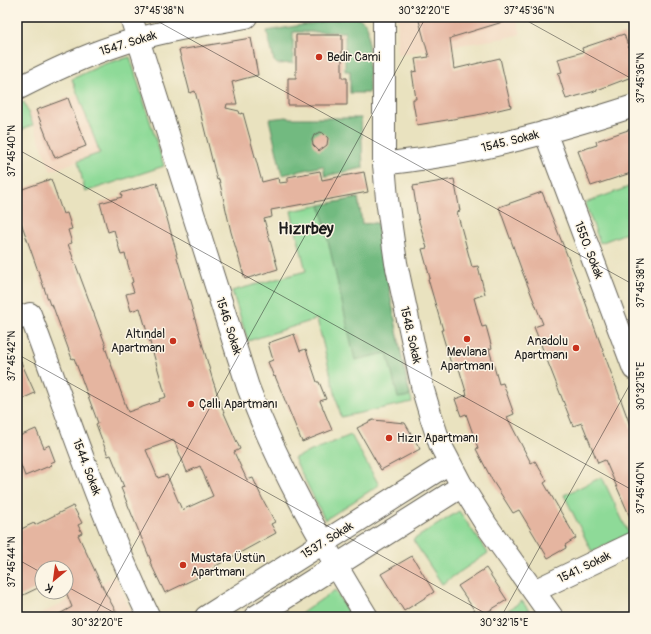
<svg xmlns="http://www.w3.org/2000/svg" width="651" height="634" font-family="Pangolin,sans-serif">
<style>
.built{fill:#f1d5bd}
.green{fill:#8eda98;stroke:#557b5a}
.forest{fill:#72ba80;stroke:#476b4e}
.building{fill:#e5b5a0;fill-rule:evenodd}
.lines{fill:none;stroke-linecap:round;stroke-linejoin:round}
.minor-casing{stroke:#646155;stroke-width:24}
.minor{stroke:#fff;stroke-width:22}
.ticks{fill:none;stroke:#1c1c1c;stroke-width:1;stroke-opacity:0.45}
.poi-dot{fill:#c8321e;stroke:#fcf5e5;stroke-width:1.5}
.labels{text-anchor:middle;stroke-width:3;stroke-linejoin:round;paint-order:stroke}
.street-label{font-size:12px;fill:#1c1c1c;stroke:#fcf5e5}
.poi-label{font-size:12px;fill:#1c1c1c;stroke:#fcf5e5;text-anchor:start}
.district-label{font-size:16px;font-weight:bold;fill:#1c1c1c;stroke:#fcf5e5}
.neatline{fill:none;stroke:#1c1c1c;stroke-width:1.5}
.ticks-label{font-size:10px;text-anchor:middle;fill:#1c1c1c}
</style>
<rect width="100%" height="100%" fill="#fcf5e5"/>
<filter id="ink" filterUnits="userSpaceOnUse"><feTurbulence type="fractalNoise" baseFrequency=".025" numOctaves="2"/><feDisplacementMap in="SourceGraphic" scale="8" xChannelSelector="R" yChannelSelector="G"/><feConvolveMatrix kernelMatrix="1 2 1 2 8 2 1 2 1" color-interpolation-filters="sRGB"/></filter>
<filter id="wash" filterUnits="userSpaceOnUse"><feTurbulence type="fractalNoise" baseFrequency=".012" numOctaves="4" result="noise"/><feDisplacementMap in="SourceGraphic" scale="16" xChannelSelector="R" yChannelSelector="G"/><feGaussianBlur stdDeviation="0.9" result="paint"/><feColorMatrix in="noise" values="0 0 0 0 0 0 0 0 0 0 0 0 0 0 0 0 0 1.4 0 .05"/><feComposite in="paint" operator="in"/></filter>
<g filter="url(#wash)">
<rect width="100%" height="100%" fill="#e9e2bf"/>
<g class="built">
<polygon points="398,17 516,17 521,34 505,38 397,55"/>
<polygon points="77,95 100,153 51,171 29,113"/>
<polygon points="115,576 134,617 35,617"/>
</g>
<g class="green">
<polygon points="130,57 164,166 85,192 78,161 100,153 72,79 104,64"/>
<polygon points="24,102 33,125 25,128 17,134 17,105"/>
<polygon points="634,185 634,230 600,243 585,203"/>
<polygon points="358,198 362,224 377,223 402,358 412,402 341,417 317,319 248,341 232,291 306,271 291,211"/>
<polygon points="351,435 379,485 325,520 294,458"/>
<polygon points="602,477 629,534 592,552 564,495"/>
<polygon points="459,511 488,553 442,584 413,540"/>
<polygon points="335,590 351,617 296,617"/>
<polygon points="522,601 534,617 498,617"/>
</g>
<g class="forest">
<path d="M348,17C358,17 365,19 368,29L369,93H350V71H345V32H293V63L277,64L274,61L267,31Z"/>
<polygon points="286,117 289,118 361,118 363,168 325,176 323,166 282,175 269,119"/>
<polygon points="358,198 362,224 377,223 402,358 410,396 398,398 387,353 355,360 320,205"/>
</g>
<g id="blocks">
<g class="building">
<polygon points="418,17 506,17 506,21 450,38 454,69 500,58 511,107 477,115 417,125 413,102 413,99 416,99 412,72 417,71 415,59 429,57"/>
<polygon points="624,34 634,64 634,76 592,92 566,99 558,73 562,72 558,59 583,52 582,48"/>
<polygon points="296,35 342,35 342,78 347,78 347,105 288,105 288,78 296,78"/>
<polygon points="251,38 258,75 232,82 237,104 227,104 226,108 239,111 240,114 243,113 262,182 278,178 279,183 288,182 288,177 320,171 322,180 364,172 368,192 271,210 272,217 264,219 278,269 245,279 231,232 219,179 217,180 195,91 190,93 179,50"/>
<polygon points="68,98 86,146 55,158 36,110"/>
<polygon points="634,128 634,172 591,186 578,151 597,145 596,141"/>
<polygon points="320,132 323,133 328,138 327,145 319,151 313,145 312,140 314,135"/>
<path d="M51,179L63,214L67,213L72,229L68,230L72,243L68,244L106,346L105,347L128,412L160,401L159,399L166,397L140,308L131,311L126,294L134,292L131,283L133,282L125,254L121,255L114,230L108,232L100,203L122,197L121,193L157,183L177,254H176L213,381L224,413L240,449L234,452L247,480L253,478L262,498L275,522L271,524L276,533L214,567L215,569L165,593L150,562L151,561L130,510L121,488L124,487L111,455L108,456L96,424L98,423L74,358L72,359L52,304L50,305L17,211V191ZM174,440L187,472L200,466L213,496L182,510L167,475L158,478L146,450Z"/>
<polygon points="454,179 460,211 457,212 472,267 478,266 485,294 474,298 482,327 486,326 492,348 489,349 499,384 503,383 514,414 507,417 531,463 535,461 547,481 544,483 576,538 565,545 566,548 548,558 519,510 513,513 492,480 476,449 478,448 466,414 461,416 455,399 467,395 458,365 452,367 441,330 443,330 428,279 430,278 422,249 427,248 418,218 413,186"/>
<polygon points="542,192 581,290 634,436 634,526 605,460 598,463 582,423 573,426 534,327 543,324 522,271 499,207"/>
<polygon points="294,334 300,351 306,349 317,382 319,382 326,399 320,401 332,430 302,442 275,376 274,377 268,362 273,360 268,343"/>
<polygon points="17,353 35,393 17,401"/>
<polygon points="373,420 405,423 420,449 381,470 357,428"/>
<polygon points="36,429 44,448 49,445 55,461 50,463 52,465 25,476 17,455 17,437"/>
<polygon points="73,506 82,523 78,525 82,533 78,535 105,592 119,617 54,617 72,607 66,592 66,568 42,568 42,586 17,598 17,531 34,523 35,525"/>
<polygon points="412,556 434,592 404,611 381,574"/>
<polygon points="486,568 507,600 479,617 458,586"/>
</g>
</g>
</g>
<g filter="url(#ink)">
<use href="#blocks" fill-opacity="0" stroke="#646155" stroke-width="1"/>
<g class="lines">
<g class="minor-casing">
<g id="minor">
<path d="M131,17L248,387C279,469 322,543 367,617"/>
<polyline points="384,17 384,164 387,199 396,263 423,390 432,420 440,444 462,486 487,526 552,617"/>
<path d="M17,89C48,73 79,58 112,47C155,32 201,25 246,17"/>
<polyline points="545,132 634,369"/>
<path d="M384,164C401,161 418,160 435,157C502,146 569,127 634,106"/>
<path d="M17,319L30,314C68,415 102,520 149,617"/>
<polyline points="534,591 634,543"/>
<polyline points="206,617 449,463"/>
<polyline points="255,617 462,486"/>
</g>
</g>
<use href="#minor" class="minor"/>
</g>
</g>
<path class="ticks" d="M150,17L634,285M520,17L634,80M17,21L19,17M17,149L634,491M17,354L492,617M17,559L42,573M66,586L122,617M94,617L426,17M501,617L634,377"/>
<g class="poi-dot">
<circle cx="319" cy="57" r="4"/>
<circle cx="467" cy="339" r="4"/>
<circle cx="173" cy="341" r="4"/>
<circle cx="576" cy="348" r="4"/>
<circle cx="191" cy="404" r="4"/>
<circle cx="389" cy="438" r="4"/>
<circle cx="183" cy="565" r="4"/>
</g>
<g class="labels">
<g class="street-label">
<text transform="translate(128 43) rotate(-17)" y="4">1547. Sokak</text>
<text transform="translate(510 141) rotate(-14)" y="4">1545. Sokak</text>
<text transform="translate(589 250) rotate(69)" y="4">1550. Sokak</text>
<text transform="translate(229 326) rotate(72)" y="4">1546. Sokak</text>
<text transform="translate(411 335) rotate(77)" y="4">1548. Sokak</text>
<text transform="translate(87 467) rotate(69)" y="4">1544. Sokak</text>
<text transform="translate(327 540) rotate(-32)" y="4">1537. Sokak</text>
<text transform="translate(584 567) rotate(-26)" y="4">1541. Sokak</text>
</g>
<g class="poi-label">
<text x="327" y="61">Bedir Cami</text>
<text x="165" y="338" text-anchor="end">Altındal<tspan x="165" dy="14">Apartmanı</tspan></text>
<text x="568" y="345" text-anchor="end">Anadolu<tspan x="568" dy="14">Apartmanı</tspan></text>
<text x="467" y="356" text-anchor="middle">Mevlana<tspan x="467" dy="14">Apartmanı</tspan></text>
<text x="199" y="408">Çallı Apartmanı</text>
<text x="397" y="442">Hızır Apartmanı</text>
<text x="191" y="562">Mustafa Üstün<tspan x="191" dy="14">Apartmanı</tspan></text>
</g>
<g class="district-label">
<text x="306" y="234">Hızırbey</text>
</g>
</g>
<rect width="651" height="634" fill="none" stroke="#fcf5e5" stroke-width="44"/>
<g transform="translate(54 580) rotate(209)"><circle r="19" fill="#fcf5e5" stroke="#a29e95"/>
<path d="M0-3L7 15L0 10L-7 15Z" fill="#c8321e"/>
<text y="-6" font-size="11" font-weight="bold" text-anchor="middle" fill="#1c1c1c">K</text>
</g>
<rect x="22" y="22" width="607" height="590" class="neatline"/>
<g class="ticks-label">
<text x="159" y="14">37°45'38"N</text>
<text x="424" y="14">30°32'20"E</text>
<text x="529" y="14">37°45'36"N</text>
<text transform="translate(640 78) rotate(-90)" y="4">37°45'36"N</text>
<text transform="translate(11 151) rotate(-90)" y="4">37°45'40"N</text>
<text transform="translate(640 283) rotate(-90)" y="4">37°45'38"N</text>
<text transform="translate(11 356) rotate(-90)" y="4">37°45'42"N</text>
<text transform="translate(640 386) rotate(-90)" y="4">30°32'15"E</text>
<text transform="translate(640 488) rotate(-90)" y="4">37°45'40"N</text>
<text transform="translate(11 562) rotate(-90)" y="4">37°45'44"N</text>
<text x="97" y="626">30°32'20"E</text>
<text x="504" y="626">30°32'15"E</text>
</g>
</svg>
